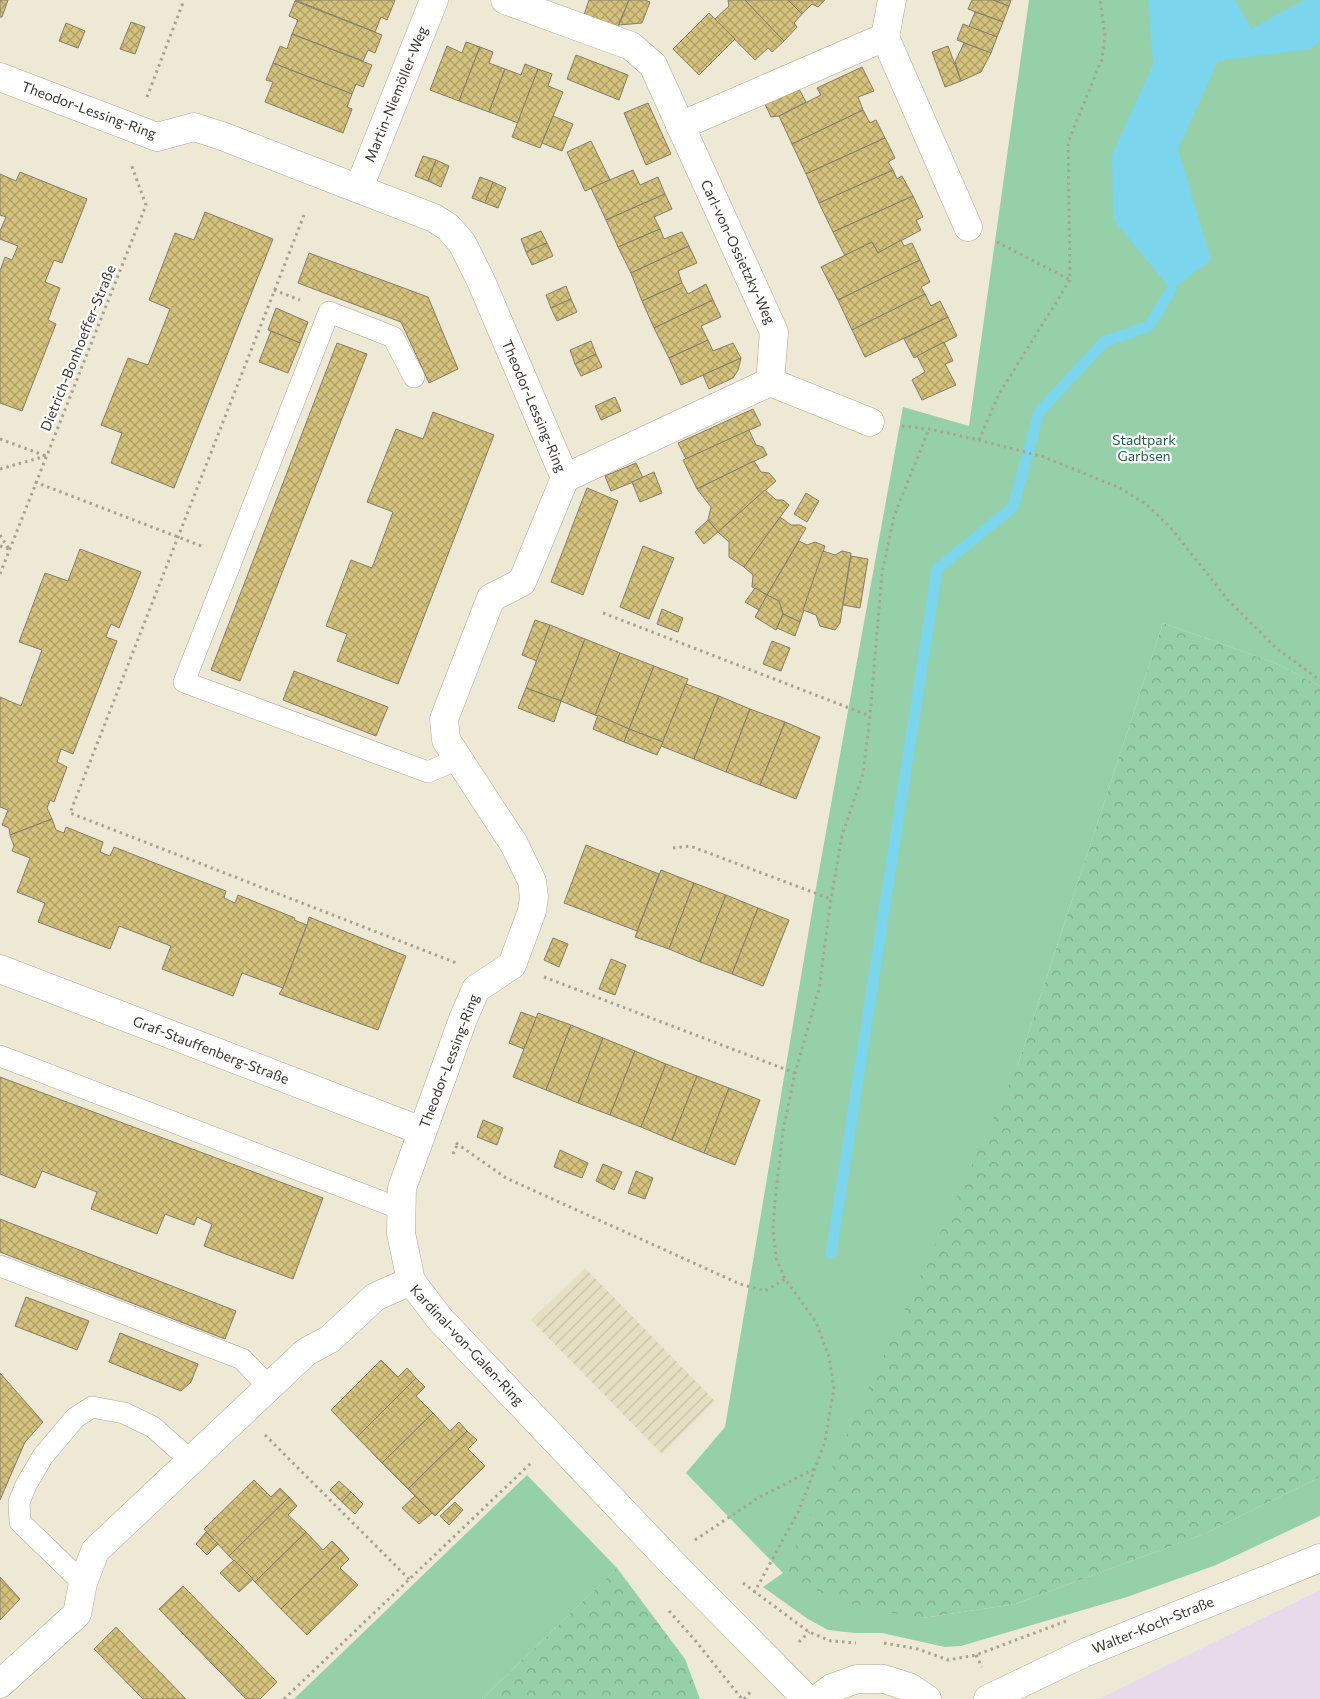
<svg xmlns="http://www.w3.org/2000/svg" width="1320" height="1699" font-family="Commissioner,sans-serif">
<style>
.commercial{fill:#e8d9eb}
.industrial{fill:url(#industrial-furrows)}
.green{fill:#95d0a8}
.forest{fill:url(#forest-crowns)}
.water{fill:#7bd5ec}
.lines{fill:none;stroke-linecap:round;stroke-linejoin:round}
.stream{stroke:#7bd5ec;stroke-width:11}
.building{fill:url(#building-cross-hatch);stroke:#837e6b}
.lane-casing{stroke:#ada894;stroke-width:22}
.street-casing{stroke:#ada894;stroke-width:29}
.secondary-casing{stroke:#ada894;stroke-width:29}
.path{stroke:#a7a393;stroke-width:3;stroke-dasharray:2.5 4;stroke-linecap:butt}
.lane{stroke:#fff;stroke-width:21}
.street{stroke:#fff;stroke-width:28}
.secondary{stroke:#fff;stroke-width:28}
.labels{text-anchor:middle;stroke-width:4.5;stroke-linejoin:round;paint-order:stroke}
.street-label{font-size:14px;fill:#38362e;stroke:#fff}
.park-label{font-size:14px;fill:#1c663d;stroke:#fff}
</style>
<defs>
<pattern id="industrial-furrows" width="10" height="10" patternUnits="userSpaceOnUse" patternTransform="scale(1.25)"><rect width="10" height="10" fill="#e6dfc3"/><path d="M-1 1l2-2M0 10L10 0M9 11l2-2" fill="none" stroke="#c6c0a8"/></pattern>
<pattern id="forest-crowns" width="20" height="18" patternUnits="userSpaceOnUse" patternTransform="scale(1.25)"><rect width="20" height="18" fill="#95d0a8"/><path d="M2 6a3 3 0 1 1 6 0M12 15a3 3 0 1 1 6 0" fill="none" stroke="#7baa89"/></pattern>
<pattern id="building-cross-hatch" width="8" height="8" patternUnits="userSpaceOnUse" patternTransform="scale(1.25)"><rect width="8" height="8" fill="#d4c27c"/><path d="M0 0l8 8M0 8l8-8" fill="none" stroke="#ad9e66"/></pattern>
</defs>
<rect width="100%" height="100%" fill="#eee9d4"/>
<polygon class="commercial" points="1320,1590 1320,1699 1099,1699"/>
<polygon class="industrial" points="585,1268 715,1401 662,1454 531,1320"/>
<g class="green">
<polygon points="1029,0 1320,0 1320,686 1273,662 1163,623 1018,1065 923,1618 1015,1604 1204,1534 1320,1477 1320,1516 1216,1565 1127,1597 961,1646 945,1647 882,1633 855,1633 828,1630 808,1619 763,1587 783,1573 686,1473 725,1427 817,882 903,407 969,426"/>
<polygon points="527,1475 617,1568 482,1699 294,1699"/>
</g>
<g class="forest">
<polygon points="1163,623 1273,662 1320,686 1320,1477 1204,1534 1015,1604 923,1618 869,1609 836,1600 783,1573 1018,1065"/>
<polygon points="617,1568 685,1659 700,1699 482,1699"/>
</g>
<polygon class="water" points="1148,0 1235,0 1251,29 1304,0 1320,0 1320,41 1311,49 1218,61 1178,149 1211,260 1171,290 1113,219 1112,155 1153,64"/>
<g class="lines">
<polyline class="stream" points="831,1253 937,569 1013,507 1039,412 1104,342 1149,326 1171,290"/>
</g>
<g class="building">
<polygon points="0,0 8,0 2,17 0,17"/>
<polygon points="295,0 395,0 387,20 381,17 375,32"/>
<polygon points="589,0 629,0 617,28 584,15"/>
<polygon points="629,0 645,0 650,2 642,23 619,25"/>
<polygon points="728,0 745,0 784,41 772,52 768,48 755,60 715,19 729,6"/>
<polygon points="745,0 788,0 802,14 794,23 797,27 784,41"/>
<polygon points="788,0 825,0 818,7 812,4 802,14"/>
<polygon points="972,0 993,0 1009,6 1003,22 968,9"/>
<polygon points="993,0 1011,0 1009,6"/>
<polygon points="295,1 382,35 375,53 368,50 363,61 292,34 298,20 289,16"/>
<polygon points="975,12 1003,22 997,37 969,27"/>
<polygon points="709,13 735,39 699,75 673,49"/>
<polygon points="131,22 145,27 135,54 120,49"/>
<polygon points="66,23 85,31 78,48 59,41"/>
<polygon points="963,24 997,37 991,53 957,40"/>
<polygon points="292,34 372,65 363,87 356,84 352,94 273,63 280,46 287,49"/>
<polygon points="466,42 480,47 459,101 430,90 447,46 462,53"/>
<polygon points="964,43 991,53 981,72 961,81 955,62"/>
<polygon points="948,46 961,81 945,87 932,52"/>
<polygon points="480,47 493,52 489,63 505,69 489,112 459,101"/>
<polygon points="576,55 628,75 619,100 567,79"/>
<polygon points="273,63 352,94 347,107 352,109 343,133 265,102 273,82 266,80"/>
<polygon points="525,64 538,69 518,123 489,112 505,69 521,75"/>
<polygon points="862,67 874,91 858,97 863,110 792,144 779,116 821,95 817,88"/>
<polygon points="538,69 552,74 548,86 563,92 540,148 512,137"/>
<polygon points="799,89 806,102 779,116 771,117 765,104"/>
<polygon points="648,103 671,154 646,165 624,113"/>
<polygon points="863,110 870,123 876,120 885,138 806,174 792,144"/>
<polygon points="553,116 573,124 562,151 542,143"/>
<polygon points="885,138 895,158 888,162 893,170 819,203 806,174"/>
<polygon points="591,141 610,180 585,191 567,152"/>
<polygon points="423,156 436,160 428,181 415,176"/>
<polygon points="436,160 449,166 441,187 428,181"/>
<polygon points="633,170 640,185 658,177 665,194 606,220 591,188"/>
<polygon points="893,170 897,179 902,176 913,196 833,232 819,203"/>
<polygon points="20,172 87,199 62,263 54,260 45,282 60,288 48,320 56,324 22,411 0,403 0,271 5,257 12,260 18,246 0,239 0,231 6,217 0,215 0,174 16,181"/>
<polygon points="480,177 493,182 485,203 472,198"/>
<polygon points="493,182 506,188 498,208 485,203"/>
<polygon points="665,194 672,209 654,217 660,229 618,247 606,220"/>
<polygon points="913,196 923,217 916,220 921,230 878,253 872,242 845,256 833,232"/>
<polygon points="205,212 273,239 174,488 111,463 122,433 101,425 128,358 148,365 170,309 149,300 175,233 194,240"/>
<polygon points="660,229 664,239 682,232 689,246 631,273 618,247"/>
<polygon points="541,231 547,243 526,252 521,239"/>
<polygon points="901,240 904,246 912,243 920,260 838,300 821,267 872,242 878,253"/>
<polygon points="547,243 553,256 532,265 526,252"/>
<polygon points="689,246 697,263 678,271 682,283 642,301 631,273"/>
<polygon points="309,253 428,297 458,369 429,383 401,322 298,283"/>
<polygon points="920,260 930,282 921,287 925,294 852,330 838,300"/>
<polygon points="682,283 688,294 706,284 713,300 654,328 642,301"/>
<polygon points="566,286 571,299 551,308 546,295"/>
<polygon points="925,294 931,306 940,301 948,317 865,357 852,330"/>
<polygon points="571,299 577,312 557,321 551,308"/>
<polygon points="713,300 721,317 701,326 708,340 669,358 654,328"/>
<polygon points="276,308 308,322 300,343 268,330"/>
<polygon points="948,317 957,336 914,358 904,339"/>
<polygon points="271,331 300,343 288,373 259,362"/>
<polygon points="708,340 713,351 733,343 741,358 681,385 669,358"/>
<polygon points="591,341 596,354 575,364 570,350"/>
<polygon points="944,342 953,361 945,364 956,385 922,400 912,380 925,372 917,356"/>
<polygon points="337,343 367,354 240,681 211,670"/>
<polygon points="596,354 602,367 581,376 575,364"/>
<polygon points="741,358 738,370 733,378 709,389 703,375"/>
<polygon points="615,397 621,411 601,420 595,406"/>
<polygon points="753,409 761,425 686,459 678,443"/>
<polygon points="433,412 494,435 398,684 337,661 347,634 326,626 351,560 372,568 393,512 367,502 396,429 423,439"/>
<polygon points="749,430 756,445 763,447 767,455 697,489 683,460"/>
<polygon points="754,461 761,472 769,473 776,481 718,532 708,520 711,507 697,489"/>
<polygon points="636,463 643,478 611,491 605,476"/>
<polygon points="654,472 662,493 640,502 632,482"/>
<polygon points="587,488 618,501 583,595 551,582"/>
<polygon points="765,490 776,500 783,500 789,505 744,567 729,557 729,542 718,532"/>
<polygon points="806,493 819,501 807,522 794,514"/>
<polygon points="780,517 791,525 800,525 806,528 767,595 752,587 753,575 744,567"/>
<polygon points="708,520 718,532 704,544 695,532"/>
<polygon points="799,541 807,545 815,542 825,546 800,622 783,614 779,601 767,595"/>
<polygon points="643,546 674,558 649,619 620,607"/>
<polygon points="80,549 141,572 119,628 111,624 108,631 106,637 117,641 73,754 61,749 57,762 67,767 54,802 50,800 47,808 52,819 10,835 9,828 2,825 8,810 0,807 0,697 21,706 42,650 19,642 45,573 68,581"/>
<polygon points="823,551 835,555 842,551 851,553 840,623 835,630 820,626 816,615 803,610"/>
<polygon points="851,556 868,559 860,608 843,605"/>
<polygon points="755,588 767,595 759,610 745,602"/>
<polygon points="767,595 779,601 783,614 776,630 755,617"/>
<polygon points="662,609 683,618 678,632 657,624"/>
<polygon points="783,614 800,622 795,636 777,628"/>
<polygon points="535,620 550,625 537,661 522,655"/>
<polygon points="550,625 585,639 561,701 526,688"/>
<polygon points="585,639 620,653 595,715 561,701"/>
<polygon points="772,641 790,648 781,671 763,664"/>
<polygon points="620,653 654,666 629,729 595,715"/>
<polygon points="654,666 688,679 663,742 629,729"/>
<polygon points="294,671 388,707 376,736 283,700"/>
<polygon points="686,684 719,696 694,759 661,746"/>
<polygon points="526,688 561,701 554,722 518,708"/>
<polygon points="719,696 750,709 726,772 694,759"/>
<polygon points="750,709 785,722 760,785 726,772"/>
<polygon points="598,715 629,729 624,742 593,729"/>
<polygon points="785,722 820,737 796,799 760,785"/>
<polygon points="629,729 663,742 657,755 624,742"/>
<polygon points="52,819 56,830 64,833 66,827 103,842 100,852 110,856 114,847 226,891 224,898 235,903 238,895 295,918 294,920 307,925 283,988 242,973 233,996 162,969 171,946 119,926 110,949 38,922 45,903 17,892 30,858 12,851 14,846 10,835"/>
<polygon points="586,845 659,874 637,931 564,903"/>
<polygon points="661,870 694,883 669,949 635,937"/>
<polygon points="694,883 726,895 700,962 669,949"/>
<polygon points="726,895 758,908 732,974 700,962"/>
<polygon points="758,908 789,920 763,986 732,974"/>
<polygon points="309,917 406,956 378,1030 279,994 283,988 307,925"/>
<polygon points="553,938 568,944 559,967 544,960"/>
<polygon points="611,959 626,965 615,995 599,989"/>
<polygon points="521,1012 537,1018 524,1049 509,1043"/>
<polygon points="538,1013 571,1025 546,1090 513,1077"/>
<polygon points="571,1025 603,1038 578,1103 546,1090"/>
<polygon points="603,1038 635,1051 610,1115 578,1103"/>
<polygon points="635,1051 666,1064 641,1127 610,1115"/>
<polygon points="666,1064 697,1076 672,1140 641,1127"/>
<polygon points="697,1076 729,1088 704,1153 672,1140"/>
<polygon points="0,1077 323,1198 293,1279 204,1246 212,1224 197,1217 194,1225 165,1214 157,1234 91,1209 97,1192 42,1171 35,1188 0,1174"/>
<polygon points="729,1088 760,1100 735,1165 704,1153"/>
<polygon points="483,1120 503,1128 497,1145 477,1137"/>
<polygon points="560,1150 588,1163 582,1178 554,1167"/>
<polygon points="603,1164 622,1172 614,1190 596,1181"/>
<polygon points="636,1171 653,1178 645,1199 628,1193"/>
<polygon points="0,1219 236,1311 225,1339 0,1252"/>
<polygon points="26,1297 89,1321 77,1350 15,1326"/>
<polygon points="120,1333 198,1364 191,1382 181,1391 109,1362"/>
<polygon points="381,1360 398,1377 407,1368 416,1378 357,1437 331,1410"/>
<polygon points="0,1373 43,1422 25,1442 0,1500"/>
<polygon points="416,1378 425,1387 416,1396 433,1413 382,1463 357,1437"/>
<polygon points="433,1413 450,1431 459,1422 467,1431 408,1489 382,1463"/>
<polygon points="467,1431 477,1440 468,1449 485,1466 435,1516 408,1489"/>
<polygon points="254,1480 271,1497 280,1488 289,1497 229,1556 204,1529"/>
<polygon points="339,1481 351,1492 342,1502 330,1490"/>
<polygon points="351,1492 363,1504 355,1514 342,1502"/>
<polygon points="415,1496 432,1513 419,1524 402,1508"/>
<polygon points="289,1497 297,1506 288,1515 306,1532 255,1582 229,1556"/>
<polygon points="455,1502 463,1510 449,1525 440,1516"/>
<polygon points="206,1532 218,1544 207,1555 196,1544"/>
<polygon points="306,1532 323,1550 332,1541 341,1550 281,1609 255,1582"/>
<polygon points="341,1550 349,1559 340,1568 358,1585 307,1635 281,1609"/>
<polygon points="234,1560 253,1579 239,1592 220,1573"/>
<polygon points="0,1577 20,1599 0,1620"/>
<polygon points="183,1586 277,1682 260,1699 246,1699 159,1609"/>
<polygon points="116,1627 186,1699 143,1699 94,1649"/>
</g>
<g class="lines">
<g class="lane-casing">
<g id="lane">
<polyline points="414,377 393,337 329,312 184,682 428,772 458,759"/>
<polyline points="0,1056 401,1209"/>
<polyline points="0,1266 242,1359 268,1386"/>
<polyline points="83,1583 20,1522 19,1502 26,1485 43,1456 75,1418 92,1407 124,1413 153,1427 190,1460"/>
</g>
</g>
<g class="street-casing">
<g id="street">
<polyline points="505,0 631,46 653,65 774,332 770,382"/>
<polyline points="885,37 968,227"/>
<polyline points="0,77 157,137 194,127 222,136 434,218 448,227 462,243 481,281 565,478 522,582 491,598 444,719 446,740 514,844 532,881 534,897 532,911 512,965 476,989 463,1019 402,1188 401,1233 411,1281 439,1318 678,1569 807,1699"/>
<polyline points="680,126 885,37 892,0"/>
<polyline points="359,188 434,0"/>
<polyline points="565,478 770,382 870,422"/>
<polyline points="0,969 422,1131"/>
<polyline points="0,1684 77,1614 83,1583 95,1551 306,1352 330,1339 375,1297 411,1281"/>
</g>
</g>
<g class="secondary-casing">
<g id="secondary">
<polyline points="817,1699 832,1688 857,1679 884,1679 909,1687 927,1699"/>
<polyline points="988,1699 1084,1653 1320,1558"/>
</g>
</g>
<g class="path">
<polyline points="147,97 184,0"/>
<polyline points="304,215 70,813 454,962 456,964"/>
<polyline points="997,242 1070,280"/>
<polyline points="274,290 300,300"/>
<polyline points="902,426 929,429 979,440 1044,457 1120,488 1146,504 1170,527 1228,600 1276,648 1320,680"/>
<polyline points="0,439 46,456"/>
<polyline points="979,440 999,394 1070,280 1068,142 1102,59 1105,35 1100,0"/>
<polyline points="0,469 46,456"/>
<polyline points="35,482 204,547"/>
<polyline points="0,535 9,549"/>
<polyline points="0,546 9,549"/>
<polyline points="0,574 146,205 131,164"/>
<polyline points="603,613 870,716"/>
<polyline points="673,848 690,846 831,899"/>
<polyline points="544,977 795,1073"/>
<polyline points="456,1143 506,1178 740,1284 765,1291 785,1279"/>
<polyline points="453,1154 458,1143"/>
<polyline points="265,1435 409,1579"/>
<polyline points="695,1540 758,1498 814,1469"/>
<polyline points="743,1583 809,1632 831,1641 856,1643"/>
<polyline points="754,1593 798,1512 815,1469 825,1441 834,1388 829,1357 816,1322 785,1279 776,1258 773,1229 775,1200 783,1131 795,1073 819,989 831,899 842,835 863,774 870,716 882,573 894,516 929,429"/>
<polyline points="669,1611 694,1639 742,1699"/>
<polyline points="799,1642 809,1632"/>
<polyline points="884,1643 918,1649 948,1660 976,1655 1069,1620"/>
<polyline points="976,1655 982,1667"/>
<polyline points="284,1699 531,1463"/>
<polyline points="744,1699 752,1690"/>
</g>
<use href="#lane" class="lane"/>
<use href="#street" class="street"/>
<use href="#secondary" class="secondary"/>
</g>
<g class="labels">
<g class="street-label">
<text transform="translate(396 94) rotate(-68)" y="5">Martin-Niemöller-Weg</text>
<text transform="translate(89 110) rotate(20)" y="5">Theodor-Lessing-Ring</text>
<text transform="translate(738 252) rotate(65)" y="5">Carl-von-Ossietzky-Weg</text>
<text transform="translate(78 348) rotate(-68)" y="5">Dietrich-Bonhoeffer-Straße</text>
<text transform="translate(534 406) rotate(67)" y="5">Theodor-Lessing-Ring</text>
<text transform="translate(211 1050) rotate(21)" y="5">Graf-Stauffenberg-Straße</text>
<text transform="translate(449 1061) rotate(-69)" y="5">Theodor-Lessing-Ring</text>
<text transform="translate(467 1345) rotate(47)" y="5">Kardinal-von-Galen-Ring</text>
<text transform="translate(1153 1625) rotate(-22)" y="5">Walter-Koch-Straße</text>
</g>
<g class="park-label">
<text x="1144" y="445">Stadtpark<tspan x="1144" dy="16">Garbsen</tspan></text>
</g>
</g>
</svg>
